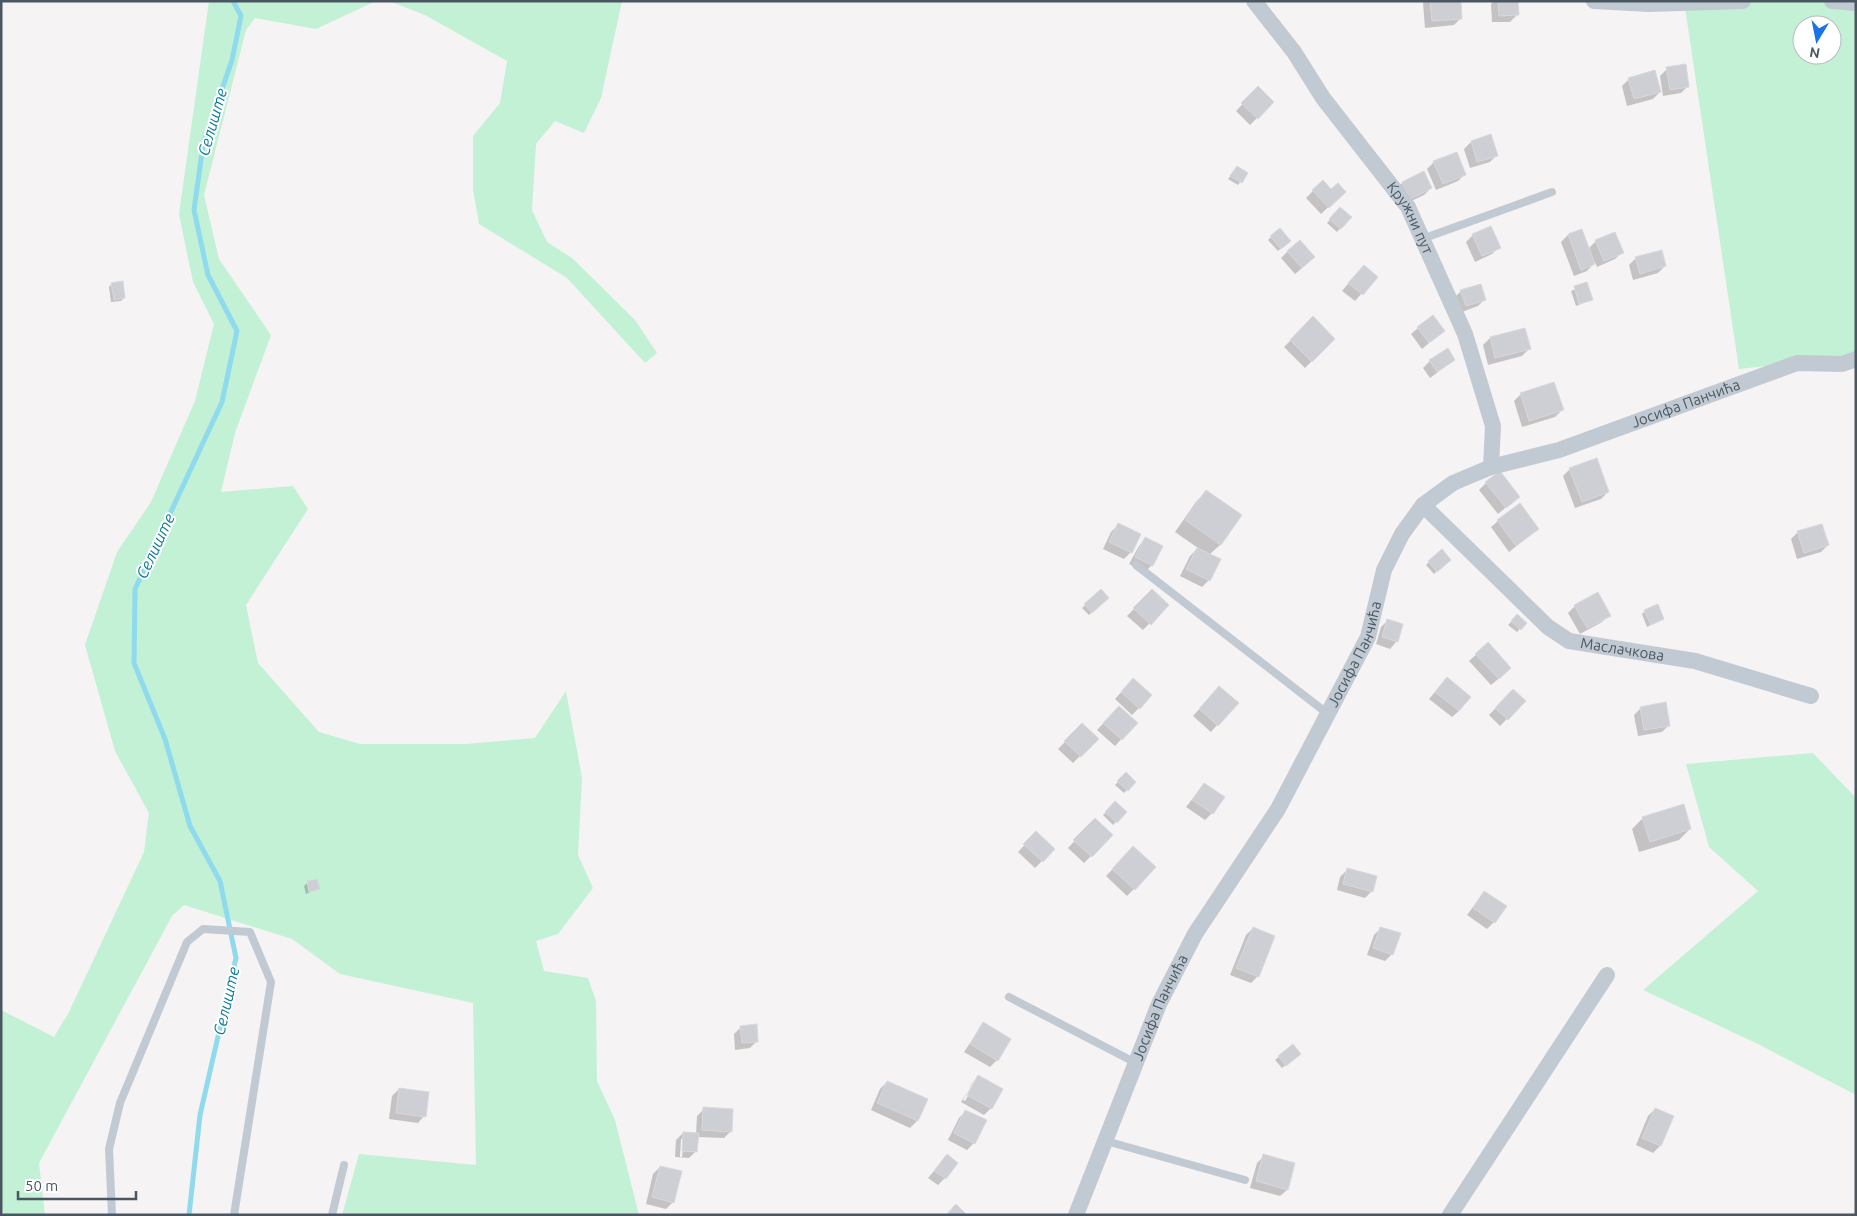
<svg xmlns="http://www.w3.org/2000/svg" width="1857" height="1216" font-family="Ubuntu,sans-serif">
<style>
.green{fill:#c3f1d5;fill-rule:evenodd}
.shadow{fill:#0003;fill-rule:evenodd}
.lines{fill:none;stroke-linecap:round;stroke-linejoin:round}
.stream{stroke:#90daee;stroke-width:5}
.building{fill:#cdcfd5;stroke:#d7d9de}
.service{stroke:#c1cad2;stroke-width:8}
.minor{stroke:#c1cad2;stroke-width:16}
.labels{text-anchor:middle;stroke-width:4;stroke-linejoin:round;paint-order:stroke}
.street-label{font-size:15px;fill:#4a5661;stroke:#fff}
.water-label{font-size:16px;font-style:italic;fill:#0c7c9b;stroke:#fff}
</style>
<rect width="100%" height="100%" fill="#f5f3f3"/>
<g class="green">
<polygon points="209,1 376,1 316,29 255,18 246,30 204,195 219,259 271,335 235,433 221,492 293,486 308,509 246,605 258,663 319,732 360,744 466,744 535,738 566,691 582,778 578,855 593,888 558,934 536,941 544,971 588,978 596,1001 597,1081 615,1120 639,1215 342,1215 359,1154 476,1165 473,1003 340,974 292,939 184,905 172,916 39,1163 45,1215 4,1215 1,1202 1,1010 54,1037 69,1012 144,852 149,813 115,751 85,645 117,552 151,502 195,401 214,324 193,282 179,214"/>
<polygon points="389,1 622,1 601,98 584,133 555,121 536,144 532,210 547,242 572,258 635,320 657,353 645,363 567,278 479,224 473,189 473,136 500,103 507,61 425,15"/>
<path d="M1684,1H1856V352L1847,357L1739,369ZM1802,25H1832V55H1802Z"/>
<polygon points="1813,753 1856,798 1856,1095 1760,1045 1643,990 1758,891 1709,847 1686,764"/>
</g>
<g class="shadow">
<polygon points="1425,1 1460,1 1461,18 1454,25 1425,28 1423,3"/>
<polygon points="1494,1 1517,1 1517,15 1510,22 1492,22 1491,4"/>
<polygon points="1667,69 1688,86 1681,93 1663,96 1660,76"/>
<polygon points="1629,79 1660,92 1653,99 1627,106 1622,86"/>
<polygon points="1258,88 1273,102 1250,125 1236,111"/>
<polygon points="1471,142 1497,155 1490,162 1470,168 1464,149"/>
<polygon points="1434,162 1465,174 1458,181 1436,190 1427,169"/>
<polygon points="1234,171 1246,174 1238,185 1228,179"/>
<polygon points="1423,172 1431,188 1424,195 1403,205 1395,190 1402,183"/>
<polygon points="1323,181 1331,191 1344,192 1321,214 1306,198"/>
<polygon points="1337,212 1350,217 1337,232 1327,223"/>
<polygon points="1581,230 1588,249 1596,241 1622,252 1615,259 1597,267 1595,262 1587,271 1574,276 1561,242 1568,235"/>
<polygon points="1473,235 1499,247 1492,254 1475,262 1466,242"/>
<polygon points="1271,237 1286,244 1278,251 1268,240"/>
<polygon points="1288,251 1307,264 1295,274 1281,258"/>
<polygon points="1636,258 1665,266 1658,273 1633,280 1629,265"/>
<polygon points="1357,273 1376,277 1355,301 1342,291"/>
<polygon points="112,284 124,298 121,301 111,302 109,287"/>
<polygon points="1587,284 1591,300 1576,306 1571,291"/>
<polygon points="1461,291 1485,299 1478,306 1459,313 1454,298"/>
<polygon points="1313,318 1334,339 1305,368 1284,347"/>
<polygon points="1418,328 1443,331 1422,349 1411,334"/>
<polygon points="1524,330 1529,349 1522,356 1488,365 1483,345 1490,338"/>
<polygon points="1454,360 1430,378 1423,368 1430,361"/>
<polygon points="1521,394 1562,410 1555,417 1522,427 1514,401"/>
<polygon points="1570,469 1608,492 1601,499 1575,508 1563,476"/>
<polygon points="1486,483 1518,497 1498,514 1479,490"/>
<polygon points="1206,491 1240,515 1220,545 1209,555 1209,580 1202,587 1180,576 1190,556 1198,548 1175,532 1196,502"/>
<polygon points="1498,521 1538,529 1509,552 1491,527"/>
<polygon points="1118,525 1131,552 1124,559 1103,549 1111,532"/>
<polygon points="1798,532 1828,545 1821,552 1797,559 1791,539"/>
<polygon points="1145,539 1152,565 1145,572 1129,564 1139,546"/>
<polygon points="1429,562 1446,563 1434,574 1426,565"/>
<polygon points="1101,591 1107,598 1089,615 1082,608"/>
<polygon points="1152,591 1167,605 1143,630 1127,616"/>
<polygon points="1575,606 1609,615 1602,622 1580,634 1568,613"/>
<polygon points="1645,611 1663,619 1647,627 1642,614"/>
<polygon points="1517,616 1525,623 1517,632 1508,625"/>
<polygon points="1388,620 1402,624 1396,642 1390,649 1376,644 1381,627"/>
<polygon points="1488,644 1503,675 1491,685 1469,661"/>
<polygon points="1440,686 1459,711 1452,717 1429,699"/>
<polygon points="1126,687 1139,708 1132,715 1115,699"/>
<polygon points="1513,690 1524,701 1500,726 1489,715"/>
<polygon points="1212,695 1217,725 1211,732 1193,716"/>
<polygon points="1119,707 1136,723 1115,746 1097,730"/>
<polygon points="1641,708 1669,725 1662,732 1638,736 1634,715"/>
<polygon points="1082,725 1097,739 1073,763 1058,749"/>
<polygon points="1126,774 1134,782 1124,793 1115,785"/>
<polygon points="1204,784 1212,813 1205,820 1186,807"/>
<polygon points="1115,803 1125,812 1113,825 1103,815"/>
<polygon points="1643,818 1690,829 1679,840 1639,852 1632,829"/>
<polygon points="1095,819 1112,835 1084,863 1068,848"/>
<polygon points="1036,833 1054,849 1035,868 1018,852"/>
<polygon points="1127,854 1134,889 1127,896 1106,876"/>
<polygon points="1347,870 1372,891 1365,898 1337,890 1340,877"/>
<polygon points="308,882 318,888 306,894 304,886"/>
<polygon points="1484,892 1494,922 1487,929 1467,915"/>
<polygon points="1253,928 1258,976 1251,983 1230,975 1246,935"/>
<polygon points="1381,928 1392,954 1385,961 1367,955 1374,935"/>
<polygon points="983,1024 997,1060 990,1067 964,1052"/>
<polygon points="741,1027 757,1041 750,1048 735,1050 734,1034"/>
<polygon points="1293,1046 1296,1057 1282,1068 1275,1060"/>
<path d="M979,1077L1001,1090L991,1108L984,1115L961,1102L972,1084ZM972,1083H975L965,1101L963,1100Z"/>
<polygon points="887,1082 926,1099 917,1121 910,1128 871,1110 880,1089"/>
<polygon points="399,1089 424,1116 418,1123 389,1119 392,1096"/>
<path d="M704,1109L731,1131L724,1138L697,1137L696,1151L689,1158L675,1157L676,1140L683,1133L696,1134L697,1116ZM681,1139H684L682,1157H680Z"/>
<polygon points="1655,1109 1672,1117 1660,1146 1653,1153 1636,1145 1648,1116"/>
<polygon points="966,1111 974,1143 967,1150 948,1140 959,1118"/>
<polygon points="947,1156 945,1178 938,1185 928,1178"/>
<polygon points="1264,1156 1287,1190 1280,1196 1250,1188 1257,1163"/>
<polygon points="660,1167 673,1202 666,1209 646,1204 653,1174"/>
</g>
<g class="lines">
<polyline class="stream" points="189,1215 200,1115 236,958 220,881 190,826 165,739 134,663 135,589 222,402 237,331 208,275 194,210 203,145 232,60 241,16 233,1"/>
</g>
<g class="building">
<polygon points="1430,1 1461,1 1462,19 1432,21"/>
<polygon points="1498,1 1518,1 1519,15 1499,16"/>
<polygon points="1686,64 1689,87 1670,90 1666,67"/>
<polygon points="1655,70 1661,92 1634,99 1628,78"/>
<polygon points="1258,86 1274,102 1258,119 1241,103"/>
<polygon points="1491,134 1498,156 1477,162 1471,141"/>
<polygon points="1457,152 1466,175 1443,184 1433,161"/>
<polygon points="1237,166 1248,173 1242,183 1230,176"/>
<polygon points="1424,171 1432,188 1410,199 1402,182"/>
<polygon points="1323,180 1331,189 1338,183 1346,192 1329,208 1312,190"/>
<polygon points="1340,207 1352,217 1341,229 1329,219"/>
<polygon points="1491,226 1501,248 1482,256 1472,234"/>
<polygon points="1280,228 1291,241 1281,249 1270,236"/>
<polygon points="1582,229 1595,264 1581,270 1568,234"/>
<polygon points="1615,232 1624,253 1604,261 1595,240"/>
<polygon points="1300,240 1315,257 1302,268 1287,251"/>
<polygon points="1662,250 1666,266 1640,274 1635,257"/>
<polygon points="1364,265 1378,277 1363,295 1348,283"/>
<polygon points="123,281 125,298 114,300 111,283"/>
<polygon points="1587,282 1593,300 1579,304 1574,286"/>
<polygon points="1481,284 1486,300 1466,306 1460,290"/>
<polygon points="1433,315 1445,331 1429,343 1417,327"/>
<polygon points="1313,316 1335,339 1312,362 1290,340"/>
<polygon points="1525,328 1531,349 1495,358 1490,337"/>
<polygon points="1448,348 1455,360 1437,372 1429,360"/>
<polygon points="1554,382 1564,410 1529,421 1520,393"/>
<polygon points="1597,458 1609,492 1582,502 1569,468"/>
<polygon points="1500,471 1520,497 1506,508 1485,482"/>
<polygon points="1206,490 1242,515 1221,545 1185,520"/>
<polygon points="1520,503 1539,529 1516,546 1497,520"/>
<polygon points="1118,523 1141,534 1132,553 1109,542"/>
<polygon points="1822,524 1829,545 1804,553 1797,531"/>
<polygon points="1145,537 1163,546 1153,566 1135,557"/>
<polygon points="1197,548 1221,559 1210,581 1186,569"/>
<polygon points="1442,549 1451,560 1437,572 1428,561"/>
<polygon points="1101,589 1109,598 1092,613 1084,604"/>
<polygon points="1152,589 1169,605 1151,625 1133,608"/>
<polygon points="1598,592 1611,616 1587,628 1574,605"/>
<polygon points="1658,604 1664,619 1651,625 1644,610"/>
<polygon points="1517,614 1527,623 1521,630 1511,621"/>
<polygon points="1387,619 1403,624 1398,642 1382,637"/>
<polygon points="1488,642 1511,668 1499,679 1475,654"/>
<polygon points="1447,677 1471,697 1459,711 1435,692"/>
<polygon points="1133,678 1152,695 1140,709 1121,692"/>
<polygon points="1219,686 1239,703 1218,726 1199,709"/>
<polygon points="1513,689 1526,701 1508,720 1495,708"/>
<polygon points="1666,702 1670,726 1644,730 1640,707"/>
<polygon points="1119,706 1138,723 1122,740 1103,723"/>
<polygon points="1082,723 1099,739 1081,757 1064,741"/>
<polygon points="1126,772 1136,782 1128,791 1117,781"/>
<polygon points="1204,783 1225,797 1213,814 1192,800"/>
<polygon points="1115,801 1127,812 1117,823 1105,812"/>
<polygon points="1684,804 1691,829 1650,842 1642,817"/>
<polygon points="1095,818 1113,835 1092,857 1073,840"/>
<polygon points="1036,831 1055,849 1043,862 1023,844"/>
<polygon points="1133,846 1156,867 1135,890 1112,869"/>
<polygon points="1347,868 1377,876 1373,892 1343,884"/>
<polygon points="317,879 320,889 309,892 307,881"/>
<polygon points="1484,891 1507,906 1495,923 1473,908"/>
<polygon points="1253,927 1275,936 1259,977 1236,968"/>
<polygon points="1380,927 1401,933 1393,955 1373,948"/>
<polygon points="983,1022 1011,1039 998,1061 970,1044"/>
<polygon points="757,1024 758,1042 742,1043 740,1026"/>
<polygon points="1293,1044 1301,1054 1286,1066 1278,1056"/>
<polygon points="978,1075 1003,1089 992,1109 967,1095"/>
<polygon points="887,1081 928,1099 918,1121 877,1103"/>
<polygon points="399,1088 429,1092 426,1117 396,1113"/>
<polygon points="703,1107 733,1109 732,1132 702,1130"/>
<polygon points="1655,1108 1674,1116 1661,1146 1642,1138"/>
<polygon points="965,1110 987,1120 975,1144 954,1133"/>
<polygon points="683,1132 699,1133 697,1152 682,1151"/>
<polygon points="947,1154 958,1163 946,1179 934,1171"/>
<polygon points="1263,1154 1295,1163 1288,1190 1256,1181"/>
<polygon points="660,1166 682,1171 674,1203 652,1197"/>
<polygon points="956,1204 967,1215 946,1215"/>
</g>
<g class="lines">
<g class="service">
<polyline points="1422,239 1552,192"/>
<polyline points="1136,565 1328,714"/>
<polyline points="1009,997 1136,1063"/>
<polyline points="1106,1141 1245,1180"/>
<polyline points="112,1215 109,1149 120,1103 187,942 203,929 250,932 271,982 234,1215"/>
<polyline points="332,1215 344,1165"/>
</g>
<g class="minor">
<path id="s1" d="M1254,1L1294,52L1323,98L1408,207L1465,334L1493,426L1491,467"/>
<polyline points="1594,1 1649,4 1743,1"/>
<polyline points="1832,1 1856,3"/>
<path id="s2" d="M1423,505L1548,627L1569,641L1695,661L1811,696"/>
<path id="s3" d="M1076,1215L1159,1004L1195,934L1278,809L1368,637L1384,570L1402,534L1423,505L1453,483L1491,467L1559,450L1797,363L1842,364L1856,359"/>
<polyline points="1450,1215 1607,975"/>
</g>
</g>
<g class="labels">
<g class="street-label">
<text dy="5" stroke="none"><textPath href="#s1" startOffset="268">Кружни пут</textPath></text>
<text dy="5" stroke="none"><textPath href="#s3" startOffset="1078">Јосифа Панчића</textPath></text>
<text dy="5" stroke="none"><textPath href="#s2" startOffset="254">Маслачкова</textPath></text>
<text dy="5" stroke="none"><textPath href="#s3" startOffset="629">Јосифа Панчића</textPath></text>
<text dy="5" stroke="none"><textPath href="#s3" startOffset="224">Јосифа Панчића</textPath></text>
</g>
<g class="water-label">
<text transform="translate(212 122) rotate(-74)" y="6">Селиште</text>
<text transform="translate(155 546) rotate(-65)" y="6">Селиште</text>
<text transform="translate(226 1001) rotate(-77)" y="6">Селиште</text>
</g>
</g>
<rect width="1857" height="1216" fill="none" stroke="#4a5661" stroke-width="5"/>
<g transform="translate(1817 40) rotate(190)"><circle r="24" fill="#ffffff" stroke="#b7bbc0"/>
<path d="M0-4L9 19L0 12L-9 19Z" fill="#1a73e8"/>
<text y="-8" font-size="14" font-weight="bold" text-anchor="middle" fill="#4a5661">N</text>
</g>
<path d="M18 1191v8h118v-8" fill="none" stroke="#4a5661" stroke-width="2.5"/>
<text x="25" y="1191" font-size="15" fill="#4a5661" stroke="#ffffff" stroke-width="4" paint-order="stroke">50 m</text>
</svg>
